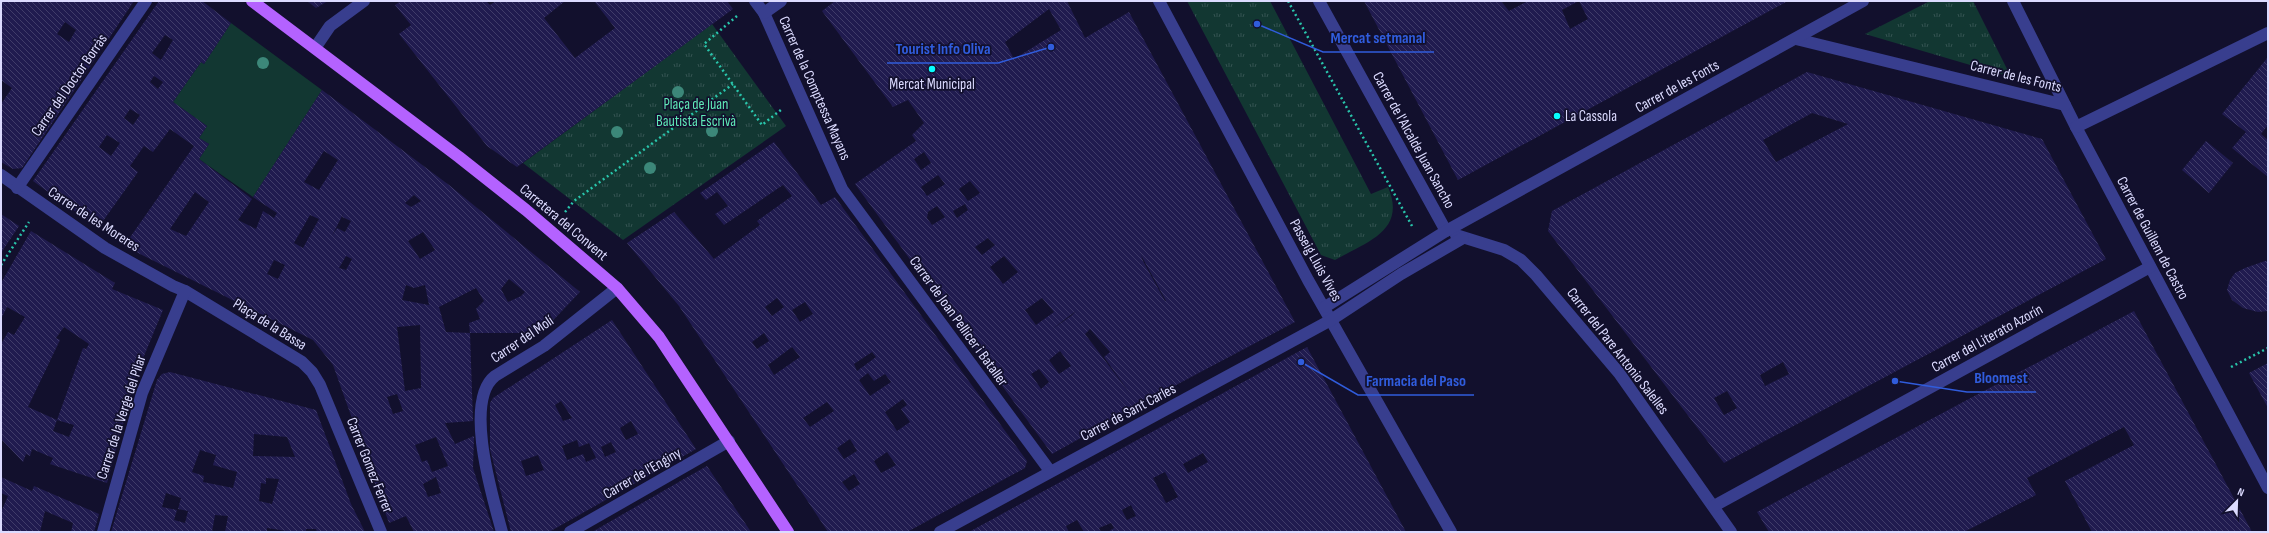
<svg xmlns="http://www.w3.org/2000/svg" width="2269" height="533" font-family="'Sofia Sans Condensed',sans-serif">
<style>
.grass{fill:url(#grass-tufts)}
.garden{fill:#123732}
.building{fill:url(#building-back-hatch);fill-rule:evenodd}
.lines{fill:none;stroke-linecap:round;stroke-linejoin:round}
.path{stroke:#29c5ab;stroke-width:2.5;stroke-dasharray:2 3;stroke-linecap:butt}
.minor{stroke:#383e8e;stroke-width:12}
.major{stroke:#b462ff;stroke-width:12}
.tree{fill:#3c8779}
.poi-dot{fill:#07fffe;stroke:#12102d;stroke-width:1.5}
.labels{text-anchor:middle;stroke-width:3.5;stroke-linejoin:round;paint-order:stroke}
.street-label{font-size:15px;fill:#dcdbff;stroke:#12102d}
.poi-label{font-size:15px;fill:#dcdbff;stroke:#12102d}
.park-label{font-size:15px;fill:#5fe8b7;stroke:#12102d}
.leader{fill:none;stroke:#305cdc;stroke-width:1.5}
.callout-dot{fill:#305cdc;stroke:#12102d;stroke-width:1.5}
.callout-label{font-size:16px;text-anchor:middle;font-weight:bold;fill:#305cdc;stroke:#12102d;stroke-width:3.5;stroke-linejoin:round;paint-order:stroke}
</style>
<defs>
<pattern id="grass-tufts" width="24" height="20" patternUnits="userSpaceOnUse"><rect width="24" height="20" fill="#123732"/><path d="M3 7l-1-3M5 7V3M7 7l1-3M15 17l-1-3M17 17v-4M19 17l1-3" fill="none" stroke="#345351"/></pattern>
<pattern id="building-back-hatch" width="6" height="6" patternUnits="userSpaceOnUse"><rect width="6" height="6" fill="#201b4f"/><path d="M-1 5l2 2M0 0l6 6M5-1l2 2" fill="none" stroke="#403c69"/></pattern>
</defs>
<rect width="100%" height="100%" fill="#12102d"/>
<g class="grass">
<path d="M1187,1H1270L1371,194L1388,187C1407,231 1366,242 1335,260L1321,255Z"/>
<polygon points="1930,1 1973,1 2011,77 1865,34"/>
<polygon points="712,24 786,126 623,240 523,163"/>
</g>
<polygon class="garden" points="231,23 322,90 253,197 199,159 209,144 199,138 207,126 173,102 201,62 204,64"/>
<g class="building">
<path d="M1,1H134L22,168L13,169L1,162V104L12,88L1,80ZM65,22L76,30L69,42L57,34Z"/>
<path d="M159,1H202L231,23L204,64L201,62L173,102L207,126L199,138L209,144L199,159L252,199L238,220L256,229L263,211L274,218L277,213L253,197L322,90L449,185L580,292L541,333H470L469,323L480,319L476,309L484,301L476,288L439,307L446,332L470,333L473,421L445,423L455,444L474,436L473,468L494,532H414L406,516L389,523L333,365L313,340L124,246L194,146L170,129L153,152L144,146L130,166L138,172L98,228L33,181ZM165,35L173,40L161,60L152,53ZM154,76L163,82L158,89L150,82ZM130,109L140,115L133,125L124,118ZM107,135L120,143L111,156L99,147ZM324,151L338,160L319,190L304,182ZM195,192L209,202L186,236L170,229ZM414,195L421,201L411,207L405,203ZM344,212L342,217L351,221L345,232L337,228L332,236ZM310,215L319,219L303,248L294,243ZM423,232L435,250L420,259L408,241ZM346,256L352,259L346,270L339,268ZM274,260L285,265L278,279L267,274ZM509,279L525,292L521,296L508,302L501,289ZM406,285L414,288L425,285L429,305L402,300ZM420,325L421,388L405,391L397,327ZM397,394L403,411L393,414L387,397ZM436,437L448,466L432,472L427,460L422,462L415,445ZM436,477L441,493L428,497L423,484Z"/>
<polygon points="307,1 328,1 316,8"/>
<polygon points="401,1 486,1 490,5 496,1 565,1 544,18 575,58 615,28 594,1 727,1 733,9 517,167 487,146 399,34 411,25 395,5"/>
<path d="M835,1H1067L1085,38L1129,12L1295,322L1161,393L1052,454L855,184L916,141L912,135L924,123L908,100L893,107L822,11ZM1049,9L1061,30L1014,59L1005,42ZM924,152L931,163L921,170L914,159ZM938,175L945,184L927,196L921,187ZM970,181L980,193L968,201L959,189ZM965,204L968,210L957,218L953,211ZM937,206L945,217L932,225L927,218L928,212ZM988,238L995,245L982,255L975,247ZM1141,255L1166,301H1165L1143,261ZM1004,256L1018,272L1003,284L990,267ZM1042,298L1054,312L1036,325L1025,310ZM1076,311L1071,316L1051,330ZM1079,326L1085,334L1090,329L1110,352L1104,357L1131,395ZM1060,351L1071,366L1059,374L1049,360ZM1039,369L1049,382L1041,389L1031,374Z"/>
<path d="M1364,1H1501L1509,11L1528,1H1788L1458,180ZM1579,1L1588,19L1570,29L1562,10Z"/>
<polygon points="2268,57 2268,125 2261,134 2268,140 2268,177 2232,148 2246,132 2222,114"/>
<path d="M1807,72L2042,139L2106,259L1724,463L1548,231L1552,211ZM1812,113L1848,124L1776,162L1779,167L1763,140ZM1783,362L1789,374L1765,386L1760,375ZM1727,391L1737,408L1724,415L1714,398Z"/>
<polygon points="2206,141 2233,163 2209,193 2182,170"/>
<path d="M774,142L821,205L835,197L1027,461L1025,468L907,532H828L679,306L627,243L674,212L714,259L760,225L757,221L792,196L783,185L724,225L715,214L728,206L717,192L706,200L700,193ZM777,298L784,307L772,316L765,307ZM805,302L813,314L800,322L792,310ZM764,333L769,341L757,349L752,342ZM792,347L800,357L774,375L768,365ZM872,352L876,357L857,371L854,364ZM868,373L874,381L885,374L891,382L870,396L859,380ZM903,399L907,405L901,409L910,422L897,431L885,412ZM827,402L834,411L810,427L803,418ZM850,439L857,451L844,459L837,448ZM887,452L896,465L881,473L874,461L864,468ZM854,474L860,484L849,491L842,482Z"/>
<polygon points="1,214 19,226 1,253"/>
<path d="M31,231L115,283L112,289L163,310L137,373L107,483L50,464L53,458L32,449L30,456L26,454L23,462L1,439V344L8,332L14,335L25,317L7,307L1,319V283ZM64,327L89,344L86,349L83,348L57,420L74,425L69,437L53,431L57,420L28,407L60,340L56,338Z"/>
<polygon points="2265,261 2268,261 2268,311 2258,312 2243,308 2232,300 2227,290 2230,280 2235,273 2245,268"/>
<polygon points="2134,311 2252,532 2092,532 2065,481 2134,445 2124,427 2027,478 2036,495 1964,532 1769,532 1757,512"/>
<path d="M612,320L696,449L549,532H511L490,449V403L493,398ZM561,401L572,418L563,421L555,405ZM631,421L638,434L626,440L620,428ZM577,440L579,447L589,443L596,458L586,462L583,454L567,460L562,446ZM611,442L616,452L605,457L601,447ZM538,455L544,470L526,476L521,461Z"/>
<path d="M1307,347L1406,532H1108L1114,528L1111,523L1099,528L1101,532H1084L1077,520L1066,526L1069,532H969ZM1203,453L1208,462L1188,473L1183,464ZM1165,472L1178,497L1166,503L1153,478ZM1131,505L1136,516L1127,520L1122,510Z"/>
<polygon points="2268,363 2268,408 2249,373"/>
<path d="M170,372L316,410L351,504L365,532H317L316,529H306V532H294L267,528V532H225L228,516L215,515L212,532H111L157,380L162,374ZM254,434L287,437L295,457L253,456ZM200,450L216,455L213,465L237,472L233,488L203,482L204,476L192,472ZM266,478L279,479L272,504L259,501L261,483L266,484ZM166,493L181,498L178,509L188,511L185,523L174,520L177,510L162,507Z"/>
<polygon points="707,466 751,532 592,532 684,479"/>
<polygon points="1,477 32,491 34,486 99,514 94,532 71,532 73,523 45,511 40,532 1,532 1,512 8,496 1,493"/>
</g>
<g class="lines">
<g class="path">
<polyline points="1288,1 1412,226"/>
<polyline points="737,16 704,44 762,125 782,109"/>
<polyline points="565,212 574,201 733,84"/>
<polyline points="1,265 29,222"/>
<polyline points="2231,367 2268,348"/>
</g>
<g class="minor">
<polyline points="755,1 764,13 842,189 1050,471"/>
<polyline points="1159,1 1308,280 1451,532"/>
<polyline points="1319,1 1446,231"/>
<polyline points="2013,1 2076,127 2268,488"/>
<polyline points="764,13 781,1"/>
<polyline points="1796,39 2065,105"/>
<polyline points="315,48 330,26 364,1"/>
<polyline points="2076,127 2268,33"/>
<polyline points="1,175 105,248 173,286 185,291 302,362 312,372 320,385 381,532"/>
<polyline points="17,188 146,1"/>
<polyline points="1456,235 1504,250 1521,260 1536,275 1619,373 1731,532"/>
<polyline points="1325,307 1446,231 1863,1"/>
<polyline points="1714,506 2150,267"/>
<polyline points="103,532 142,393 185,291"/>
<path d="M502,532C493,498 463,401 495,376L544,346L617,288"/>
<polyline points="570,532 729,441"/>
<polyline points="940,532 1331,320 1401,274 1463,238"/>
</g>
<polyline class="major" points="252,1 459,157 526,210 617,288 659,337 788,532"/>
</g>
<g class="tree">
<circle cx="263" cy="63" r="6"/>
<circle cx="678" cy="92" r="6"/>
<circle cx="712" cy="131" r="6"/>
<circle cx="617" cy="132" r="6"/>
<circle cx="650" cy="168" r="6"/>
</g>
<g class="poi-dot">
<circle cx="932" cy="69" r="4"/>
<circle cx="1557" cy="116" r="4"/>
</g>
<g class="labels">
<g class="street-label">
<text transform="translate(2016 76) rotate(14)" y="5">Carrer de les Fonts</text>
<text transform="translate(69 85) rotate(-55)" y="5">Carrer del Doctor Borràs</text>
<text transform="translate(1677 86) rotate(-29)" y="5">Carrer de les Fonts</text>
<text transform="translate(815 88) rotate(66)" y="5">Carrer de la Comptessa Mayans</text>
<text transform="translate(1414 140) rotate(61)" y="5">Carrer de l'Alcalde Juan Sancho</text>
<text transform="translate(94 219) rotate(33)" y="5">Carrer de les Moreres</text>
<text transform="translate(564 222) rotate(40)" y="5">Carretera del Convent</text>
<text transform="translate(2153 238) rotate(62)" y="5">Carrer de Guillem de Castro</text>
<text transform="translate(1316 260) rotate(61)" y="5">Passeig Lluis Vives</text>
<text transform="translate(959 321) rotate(54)" y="5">Carrer de Joan Pellicer i Bataller</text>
<text transform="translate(270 324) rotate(32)" y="5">Plaça de la Bassa</text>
<text transform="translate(1987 338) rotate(-29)" y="5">Carrer del Literato Azorín</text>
<text transform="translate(522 339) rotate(-34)" y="5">Carrer del Molí</text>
<text transform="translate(1618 351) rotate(52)" y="5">Carrer del Pare Antonio Salelles</text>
<text transform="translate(1128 412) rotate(-28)" y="5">Carrer de Sant Carles</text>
<text transform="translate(121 417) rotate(-72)" y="5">Carrer de la Verge del Pilar</text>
<text transform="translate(370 465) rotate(68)" y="5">Carrer Gomez Ferrer</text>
<text transform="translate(642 473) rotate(-30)" y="5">Carrer de l'Enginy</text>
</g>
<g class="poi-label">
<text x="932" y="89">Mercat Municipal</text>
<text x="1565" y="121" text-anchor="start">La Cassola</text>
</g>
<g class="park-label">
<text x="696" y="109">Plaça de Juan<tspan x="696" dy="17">Bautista Escrivà</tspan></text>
</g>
</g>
<path class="leader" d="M1257 24L1323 52H1434M1051 47L998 63H887M1895 381L1967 392H2036M1301 362L1358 395H1474"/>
<g class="callout-dot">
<circle cx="1257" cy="24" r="4"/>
<circle cx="1051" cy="47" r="4"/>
<circle cx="1895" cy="381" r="4"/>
<circle cx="1301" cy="362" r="4"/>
</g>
<g class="callout-label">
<text x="1378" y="43">Mercat setmanal</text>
<text x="943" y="54">Tourist Info Oliva</text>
<text x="2001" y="383">Bloomest</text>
<text x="1416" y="386">Farmacia del Paso</text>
</g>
<rect width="2269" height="533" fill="none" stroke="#dcdbff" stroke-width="4"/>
<g transform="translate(2237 501) rotate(23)" stroke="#12102d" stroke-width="3" paint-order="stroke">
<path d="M0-3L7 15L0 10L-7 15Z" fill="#dcdbff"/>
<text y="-6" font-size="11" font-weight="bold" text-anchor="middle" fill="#dcdbff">N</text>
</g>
</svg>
